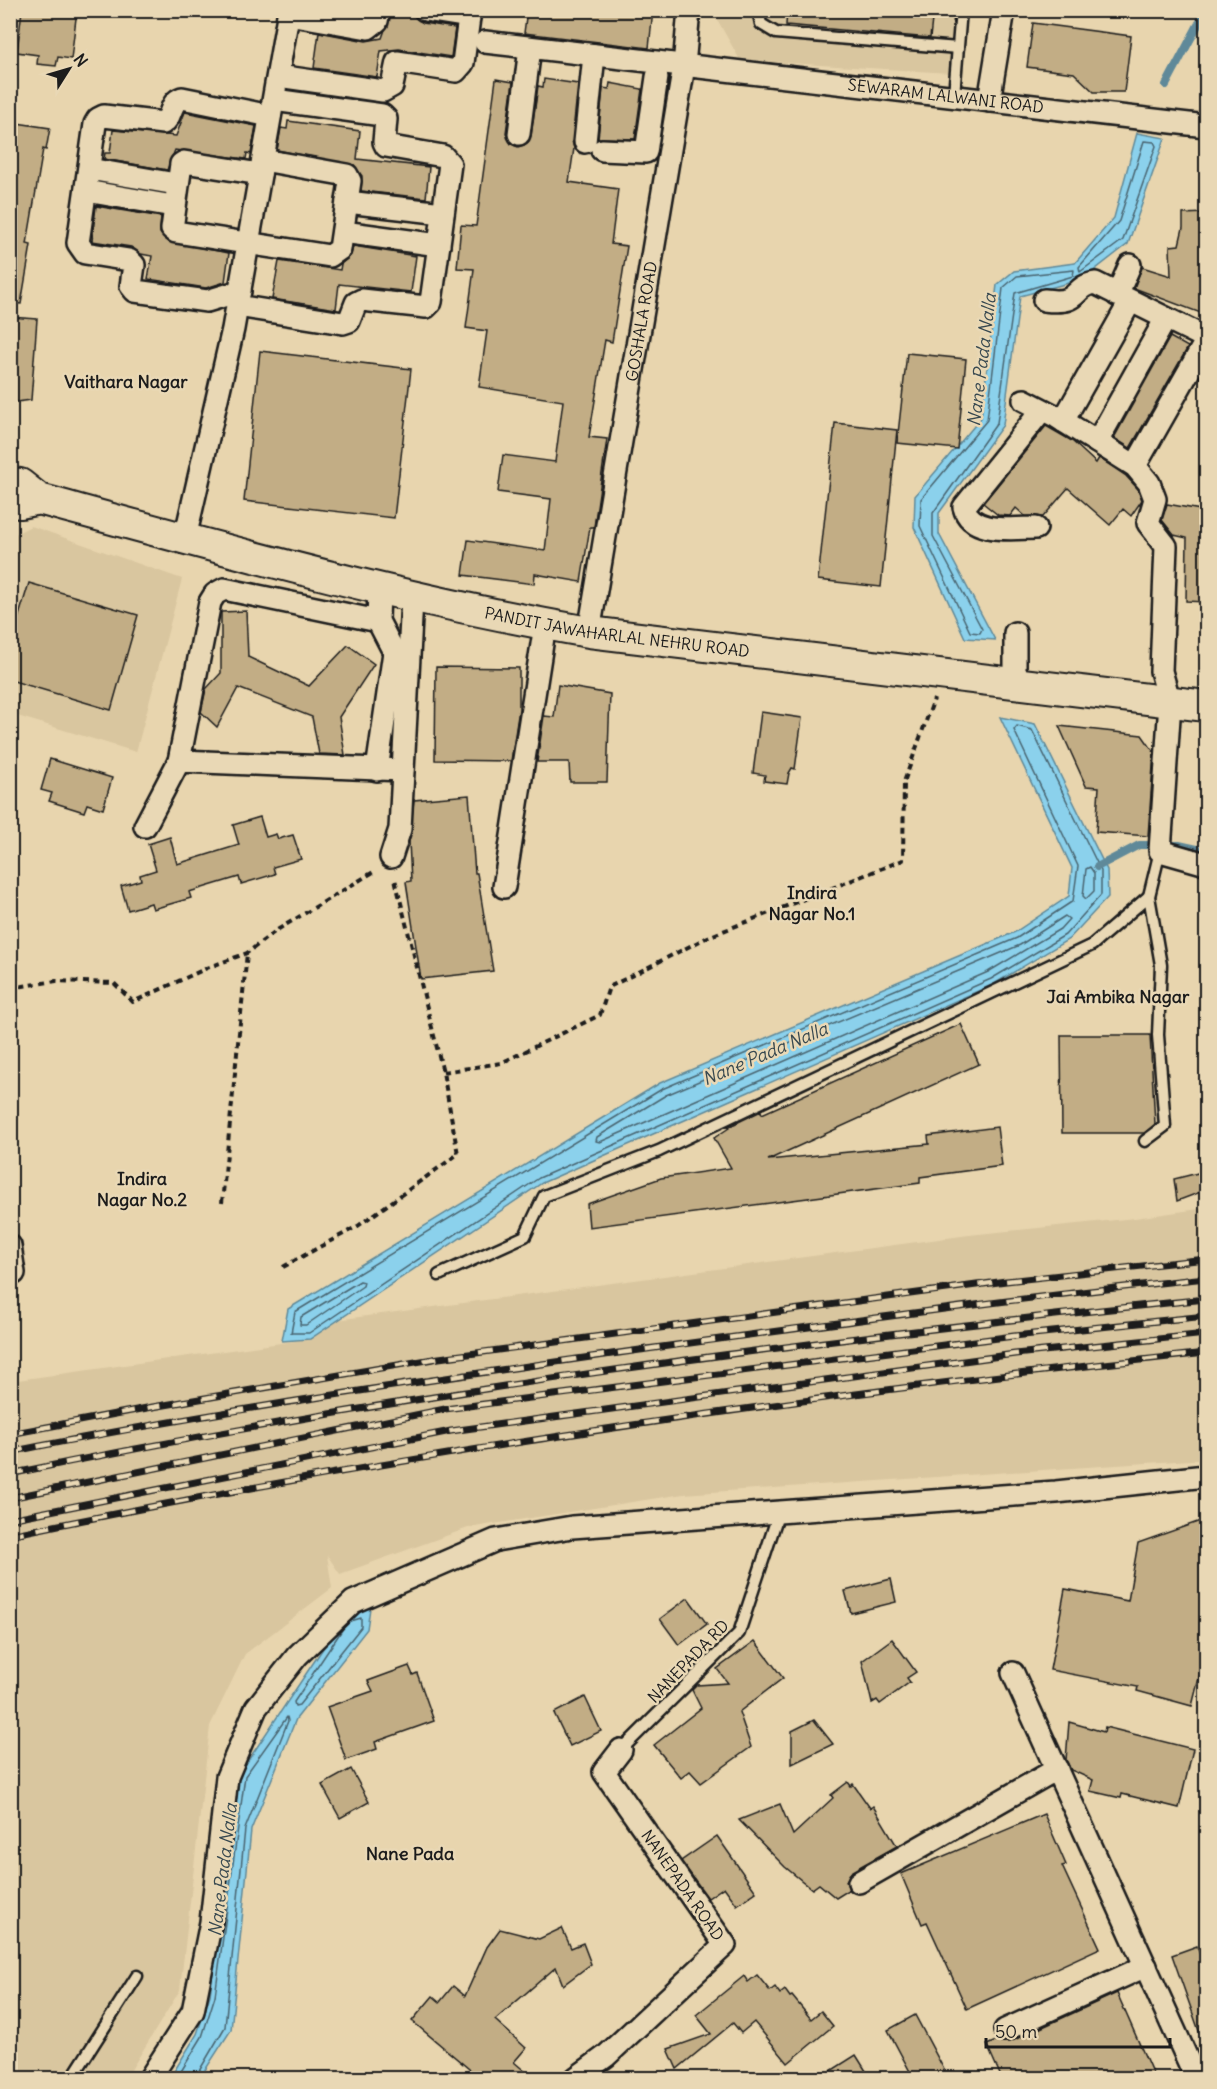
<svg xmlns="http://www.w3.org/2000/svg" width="1217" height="2089" font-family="Delius,sans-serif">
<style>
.built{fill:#d9c69f}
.water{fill:#8bd1ec;stroke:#5f8999;stroke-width:1.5}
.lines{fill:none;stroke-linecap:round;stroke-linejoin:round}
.shore{stroke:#48646f;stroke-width:1.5}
.stream{stroke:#5f8999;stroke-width:8}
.building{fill:#c2ad85;stroke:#1c1c1c;stroke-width:1.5}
.lane-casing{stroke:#1c1c1c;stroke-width:15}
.street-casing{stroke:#1c1c1c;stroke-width:26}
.secondary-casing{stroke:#1c1c1c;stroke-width:34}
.path{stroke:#1c1c1c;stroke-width:4;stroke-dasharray:6 4.5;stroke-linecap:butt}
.lane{stroke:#e9d8b5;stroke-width:10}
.street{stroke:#e9d8b5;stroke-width:21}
.secondary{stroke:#e9d8b5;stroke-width:30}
.rail-casing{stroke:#1c1c1c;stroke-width:7}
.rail{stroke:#e9d8b5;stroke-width:4.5;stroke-dasharray:14;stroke-linecap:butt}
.labels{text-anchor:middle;stroke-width:5;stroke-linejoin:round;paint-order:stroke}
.street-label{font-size:16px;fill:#1c1c1c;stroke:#e9d8b5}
.water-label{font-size:18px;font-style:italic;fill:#384950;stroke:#e9d8b5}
.neighbourhood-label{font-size:18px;font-weight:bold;fill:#1c1c1c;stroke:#e9d8b5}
</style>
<rect width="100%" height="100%" fill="#e8d5ae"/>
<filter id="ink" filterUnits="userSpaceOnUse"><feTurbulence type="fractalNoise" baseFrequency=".0167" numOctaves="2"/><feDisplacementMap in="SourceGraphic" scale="12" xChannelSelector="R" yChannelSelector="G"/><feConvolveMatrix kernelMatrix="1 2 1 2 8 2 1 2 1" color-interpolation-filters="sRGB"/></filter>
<g filter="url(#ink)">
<g class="built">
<polygon points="718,10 955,11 950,73 740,60 718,21"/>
<polygon points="31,526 182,579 136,752 11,714 11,536"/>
<polygon points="1206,1208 1206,1459 683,1494 468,1528 340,1574 327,1555 332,1588 245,1654 210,1726 180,1990 126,2078 11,2078 11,1381 310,1339 337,1320 969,1235 1135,1218"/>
</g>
<g class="water">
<polygon points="1137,133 1165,138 1128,244 1083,279 1020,296 1003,425 939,513 939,534 995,640 965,638 914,527 915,496 981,418 997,285 1014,271 1075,263 1114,218"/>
<polygon points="1000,717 1035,724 1107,870 1108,897 1069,939 994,984 542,1183 310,1339 282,1341 288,1309 660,1083 1015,932 1069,896 1072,868"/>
<polygon points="370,1608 367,1629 296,1719 251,1830 231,2030 200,2078 170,2078 197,2034 210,1995 239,1774 344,1617"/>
</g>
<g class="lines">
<g class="shore">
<polygon points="1144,141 1154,142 1156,146 1123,240 1080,272 1079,267 1119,221"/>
<polygon points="1074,270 1073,276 1015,293 997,423 933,513 933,536 982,629 980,633 970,632 920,526 921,499 987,420 1003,288 1017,276"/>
<polygon points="1017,726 1032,730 1101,871 1101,895 1065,935 991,979 539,1178 309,1333 291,1333 295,1312 662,1089 1017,938 1073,901 1078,866 1014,730"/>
<polygon points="1090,867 1094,873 1094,891 1086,899 1083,896 1086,869"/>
<polygon points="1065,916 1069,919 1060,929 988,972 600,1142 596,1141 597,1137 666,1095 1020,945"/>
<polygon points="360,1281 364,1282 363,1286 306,1325 300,1325 301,1317"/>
<polyline points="344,1627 294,1702 295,1706 299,1705 361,1627 361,1618 351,1621"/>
<polyline points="177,2078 202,2037 215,1996 245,1776 287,1717 288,1721 245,1829 225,2027 195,2078"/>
</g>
<g class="stream">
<polyline points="1166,85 1206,10"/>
<polyline points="1097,867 1139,845 1179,845 1206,851"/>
</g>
</g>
<g class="building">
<polygon points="22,10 77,10 71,59 58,57 56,66 37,64 38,55 17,52"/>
<polygon points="527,10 653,10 649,48 524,33"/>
<polygon points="787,10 933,10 930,38 786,25"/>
<polygon points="391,13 414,16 423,23 455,28 451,57 399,49 381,51 377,77 314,68 319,32 366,41 382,38"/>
<polygon points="1033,23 1131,36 1124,92 1094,92 1074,73 1027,67"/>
<polygon points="496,79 513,82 506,133 511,144 518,147 524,145 531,136 538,86 543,87 544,79 578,84 572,141 574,148 569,182 618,189 611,244 627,246 612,342 605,340 589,437 607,439 594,527 590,527 581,582 535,574 534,584 463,575 468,540 545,551 551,499 498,492 503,455 555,462 563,401 479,387 487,331 466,328 474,269 457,268 461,225 476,226"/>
<polygon points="610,83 642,89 635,139 598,138 603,88 609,89"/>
<polygon points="185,112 256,126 251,154 247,153 246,159 175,150 167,170 104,159 105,153 110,153 113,130 176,136"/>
<polygon points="288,121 360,131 357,159 429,167 426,198 361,191 362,176 354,165 277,150 281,128 287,129"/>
<polygon points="10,122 50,128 46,150 43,149 27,244 31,245 21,304 10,303"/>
<polygon points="96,206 161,217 160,233 169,242 229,253 225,282 206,288 148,279 152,256 141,254 131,247 92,241"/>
<polygon points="1206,213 1206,315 1134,288 1142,267 1171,276 1170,246 1179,245 1183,228 1183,214"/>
<polygon points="353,246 416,256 411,292 339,284 336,309 272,299 279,261 340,270 341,264 351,255"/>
<polygon points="10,317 37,319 31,400 10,403"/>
<polygon points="1170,337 1188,347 1130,448 1114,438"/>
<polygon points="260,351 411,369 394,518 244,501"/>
<polygon points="907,353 966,359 957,449 897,443"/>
<polygon points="835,423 897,430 881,587 818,580"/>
<polygon points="1046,426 1072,441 1096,463 1099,458 1126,476 1138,489 1142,500 1131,516 1123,509 1110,525 1068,488 1043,517 1025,516 1016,508 1010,516 998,515 983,503"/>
<polygon points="1167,504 1206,511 1206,602 1186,601 1187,538 1174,535 1162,520"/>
<polygon points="29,583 138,615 111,710 10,680 10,645"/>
<polygon points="246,611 248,657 309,686 348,645 374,664 339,717 345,755 319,754 312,717 238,688 217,727 201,712 206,689 221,673 221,612"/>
<polygon points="436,667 519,668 519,709 511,761 435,760"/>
<polygon points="558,685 610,694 607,782 570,782 569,762 537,762 544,716 554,717"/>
<polygon points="761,712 802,718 795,769 792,768 789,773 787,784 764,781 765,775 753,773"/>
<polygon points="1059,726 1142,735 1154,752 1148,836 1096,832 1099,787 1086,786"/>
<polygon points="50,759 112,778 103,809 87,804 84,812 49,801 52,793 41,790"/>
<polygon points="469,795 475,873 477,873 493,971 421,979 406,882 411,881 409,841 414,800"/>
<polygon points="260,817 266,837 276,834 278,839 293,835 301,859 273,867 275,874 241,884 239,877 189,892 191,898 153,909 151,903 128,910 121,886 141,880 140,875 156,870 148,844 170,837 177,864 239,845 233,825"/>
<polygon points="961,1024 979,1064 768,1160 929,1144 928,1136 997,1127 1002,1166 920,1177 920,1183 589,1227 587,1204 661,1178 731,1168 714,1138 729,1128 728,1127 761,1111 762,1114"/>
<polygon points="1061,1035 1150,1035 1155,1124 1144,1133 1062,1133"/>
<polygon points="1202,1172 1206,1190 1177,1201 1174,1179"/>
<polygon points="1206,1519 1206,1650 1192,1706 1137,1691 1138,1687 1050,1670 1065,1589 1128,1601 1138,1543"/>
<polygon points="891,1579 896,1602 851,1613 845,1591"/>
<polygon points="688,1598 707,1624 679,1645 660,1619"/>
<polygon points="892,1639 916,1672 907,1678 910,1682 880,1704 877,1700 872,1703 862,1661"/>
<polygon points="755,1641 783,1678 739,1712 751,1747 701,1783 690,1771 681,1778 654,1745 701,1708 692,1690 697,1685 728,1683 717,1669"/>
<polygon points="409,1666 413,1675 417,1673 434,1721 375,1742 377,1749 346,1760 327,1707 373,1691 368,1681"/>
<polygon points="585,1697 601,1731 570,1746 554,1713"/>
<polygon points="814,1720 833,1744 792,1764 792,1731"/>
<polygon points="1069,1722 1104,1732 1105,1727 1193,1749 1179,1808 1122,1794 1121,1798 1090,1791 1093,1780 1071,1770 1066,1760"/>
<polygon points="351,1769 369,1802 340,1818 322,1785"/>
<polygon points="848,1782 851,1786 853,1784 870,1808 873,1806 897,1846 852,1871 846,1881 849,1890 836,1898 819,1884 812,1889 785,1867 739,1820 780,1804 793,1835 833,1798 831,1795"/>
<polygon points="1044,1814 1066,1865 1062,1866 1100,1948 967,2009 927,1922 922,1924 901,1874"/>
<polygon points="717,1836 756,1892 737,1905 724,1887 708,1898 681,1861"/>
<polygon points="562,1928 571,1948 583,1943 591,1964 563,1985 556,1967 495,2020 526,2048 514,2062 534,2079 481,2079 412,2021 433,1996 440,2002 453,1986 465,1996 487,1947 500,1929 539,1939"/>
<polygon points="1197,1946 1206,1972 1206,2044 1204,2045 1172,1955"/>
<polygon points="757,1975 770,1991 775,1987 780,1994 785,1990 790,1997 792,1996 811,2019 821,2011 833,2026 788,2063 754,2022 741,2033 733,2023 677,2069 668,2049 711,2034 696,2015 744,1976 748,1982"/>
<polygon points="1117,1993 1155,2079 1002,2079 987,2045 998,2040 1010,2042"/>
<polygon points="915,2015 949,2079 914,2079 888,2030"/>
<polygon points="856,2055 871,2079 818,2079"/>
</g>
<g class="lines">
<g class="lane-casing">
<g id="lane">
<polyline points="758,10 761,24 776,33 958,48"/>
<polyline points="954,95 961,10"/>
<polyline points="1145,1141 1165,1126 1158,1035 1161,965 1149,896 1160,851"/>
<polyline points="439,1275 525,1236 544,1196 659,1151 1092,945 1149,896"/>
<polyline points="621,1750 739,1633 779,1512"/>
<polyline points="72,2078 137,1976"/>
</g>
</g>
<g class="street-casing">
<g id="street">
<polyline points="425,10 469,17"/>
<polyline points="288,14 368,28 377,21 379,10"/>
<path id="s1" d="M485,42L1206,126"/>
<polyline points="278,76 383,91 392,86 397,62 456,71 463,63 470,10"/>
<polyline points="989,101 1004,10"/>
<polyline points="519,134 530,48"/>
<polyline points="585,142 594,55"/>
<polyline points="602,150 646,152 657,77"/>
<polyline points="89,169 176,184"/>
<polyline points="260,174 184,162 181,164 172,229 176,232 330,256 340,249 350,181 347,175 263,160"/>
<polyline points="86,191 173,206"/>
<polyline points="347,202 443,213"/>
<polyline points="343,232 439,245"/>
<path d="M240,291L207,301L135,291L131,286L134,265L129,260L85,253L78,243L95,124L98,119L104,116L163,123C173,117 169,102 182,98L270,116"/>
<polyline points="1117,295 1130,265"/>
<path d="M1044,300C1083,305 1070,287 1095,283L1206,338"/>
<polyline points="237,306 343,323 349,321 356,303 362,300 426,307 431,302 450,164 443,156 386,146 384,142 386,119 382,115 274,100"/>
<polyline points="1024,400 1057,417 1135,466 1149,483 1155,499 1148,523 1166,546 1161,671 1170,703 1160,851 1206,864"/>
<polyline points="1063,421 1130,302"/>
<polyline points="1097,442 1165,320"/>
<polyline points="1135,466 1206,341"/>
<path d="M1036,528C1014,528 971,535 964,507L1042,410"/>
<polyline points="185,538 233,329 289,10"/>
<path id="s2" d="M589,632L684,66L689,10"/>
<polyline points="1015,633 1015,684"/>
<polyline points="179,761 210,602 215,594 224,589 378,621"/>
<polyline points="377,770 394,652 378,621 379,590"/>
<polyline points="145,826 179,761 403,770"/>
<polyline points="391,857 400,829 412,599"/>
<polyline points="504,887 545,625"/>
<polyline points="10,1246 14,1273"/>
<polyline points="1013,1673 1196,2078"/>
<polyline points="859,1882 1057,1769"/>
<polyline points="1005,2030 1146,1966"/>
<polyline points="150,2078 193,2011 211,1922 227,1777 256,1708 297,1656 353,1602 496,1540 572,1527 1056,1492 1206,1476"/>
<polyline points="576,2078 606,2056 725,1945 604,1772 621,1750"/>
</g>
</g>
<g class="secondary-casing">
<g id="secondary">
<polyline points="10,483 20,484 39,499 20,503 10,501"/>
<path id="s3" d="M39,499C222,549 403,600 589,632L1206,706"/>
</g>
</g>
<g class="path">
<polyline points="10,988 56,981 114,983 133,1002 207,968 247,953 277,930 375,871"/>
<polyline points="443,1072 501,1063 600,1015 609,987 708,937 903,860 904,782 934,699"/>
<polyline points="222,1203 247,953"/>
<polyline points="283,1267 358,1226 458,1154 443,1072 395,879"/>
</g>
<use href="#lane" class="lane"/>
<use href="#street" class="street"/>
<use href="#secondary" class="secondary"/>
<g class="rail-casing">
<g id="rail">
<polyline points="10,1434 147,1408 439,1358 1006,1281 1206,1259"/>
<path d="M10,1452C219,1410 429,1380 640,1350C829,1324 1017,1298 1206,1278"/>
<path d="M10,1474C405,1392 806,1340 1206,1299"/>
<polyline points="10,1498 445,1409 1014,1336 1206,1316"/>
<polyline points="10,1519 451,1431 1015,1354 1206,1334"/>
<path d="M10,1535C405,1453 805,1395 1206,1353"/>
</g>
</g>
<use href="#rail" class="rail"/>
</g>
</g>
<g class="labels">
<g class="street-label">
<text dy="6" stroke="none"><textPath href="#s1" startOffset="464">SEWARAM LALWANI ROAD</textPath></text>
<text dy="6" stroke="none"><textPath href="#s2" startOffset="315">GOSHALA ROAD</textPath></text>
<text dy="6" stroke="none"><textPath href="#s3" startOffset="594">PANDIT JAWAHARLAL NEHRU ROAD</textPath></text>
<text transform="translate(688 1661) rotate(-46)" y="6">NANEPADA RD</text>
<text transform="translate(683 1885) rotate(55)" y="6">NANEPADA ROAD</text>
</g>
<g class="water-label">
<text transform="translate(982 360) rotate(-83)" y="6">Nane Pada Nalla</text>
<text transform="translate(765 1054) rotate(-23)" y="6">Nane Pada Nalla</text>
<text transform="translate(223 1870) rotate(-83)" y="6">Nane Pada Nalla</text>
</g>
<g class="neighbourhood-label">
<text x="126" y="388">Vaithara Nagar</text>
<text x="812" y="899">Indira<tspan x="812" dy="21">Nagar No.1</tspan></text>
<text x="1118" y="1003">Jai Ambika Nagar</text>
<text x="142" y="1185">Indira<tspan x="142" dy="21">Nagar No.2</tspan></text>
<text x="410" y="1860">Nane Pada</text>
</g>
</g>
<rect width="1217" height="2089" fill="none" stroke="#e9d8b5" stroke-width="36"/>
<rect x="18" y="18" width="1181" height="2053" fill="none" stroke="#1c1c1c" stroke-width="2" filter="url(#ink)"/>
<g transform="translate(69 69) rotate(53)" stroke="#e9d8b5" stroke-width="4.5" paint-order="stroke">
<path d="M0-4.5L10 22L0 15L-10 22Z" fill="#1c1c1c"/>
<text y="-9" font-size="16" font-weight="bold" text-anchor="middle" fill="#1c1c1c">N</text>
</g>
<path d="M986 2038v9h184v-9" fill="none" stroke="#1c1c1c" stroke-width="3"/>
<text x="995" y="2038" font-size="18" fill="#1c1c1c" stroke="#e9d8b5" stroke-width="4.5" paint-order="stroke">50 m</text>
</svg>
